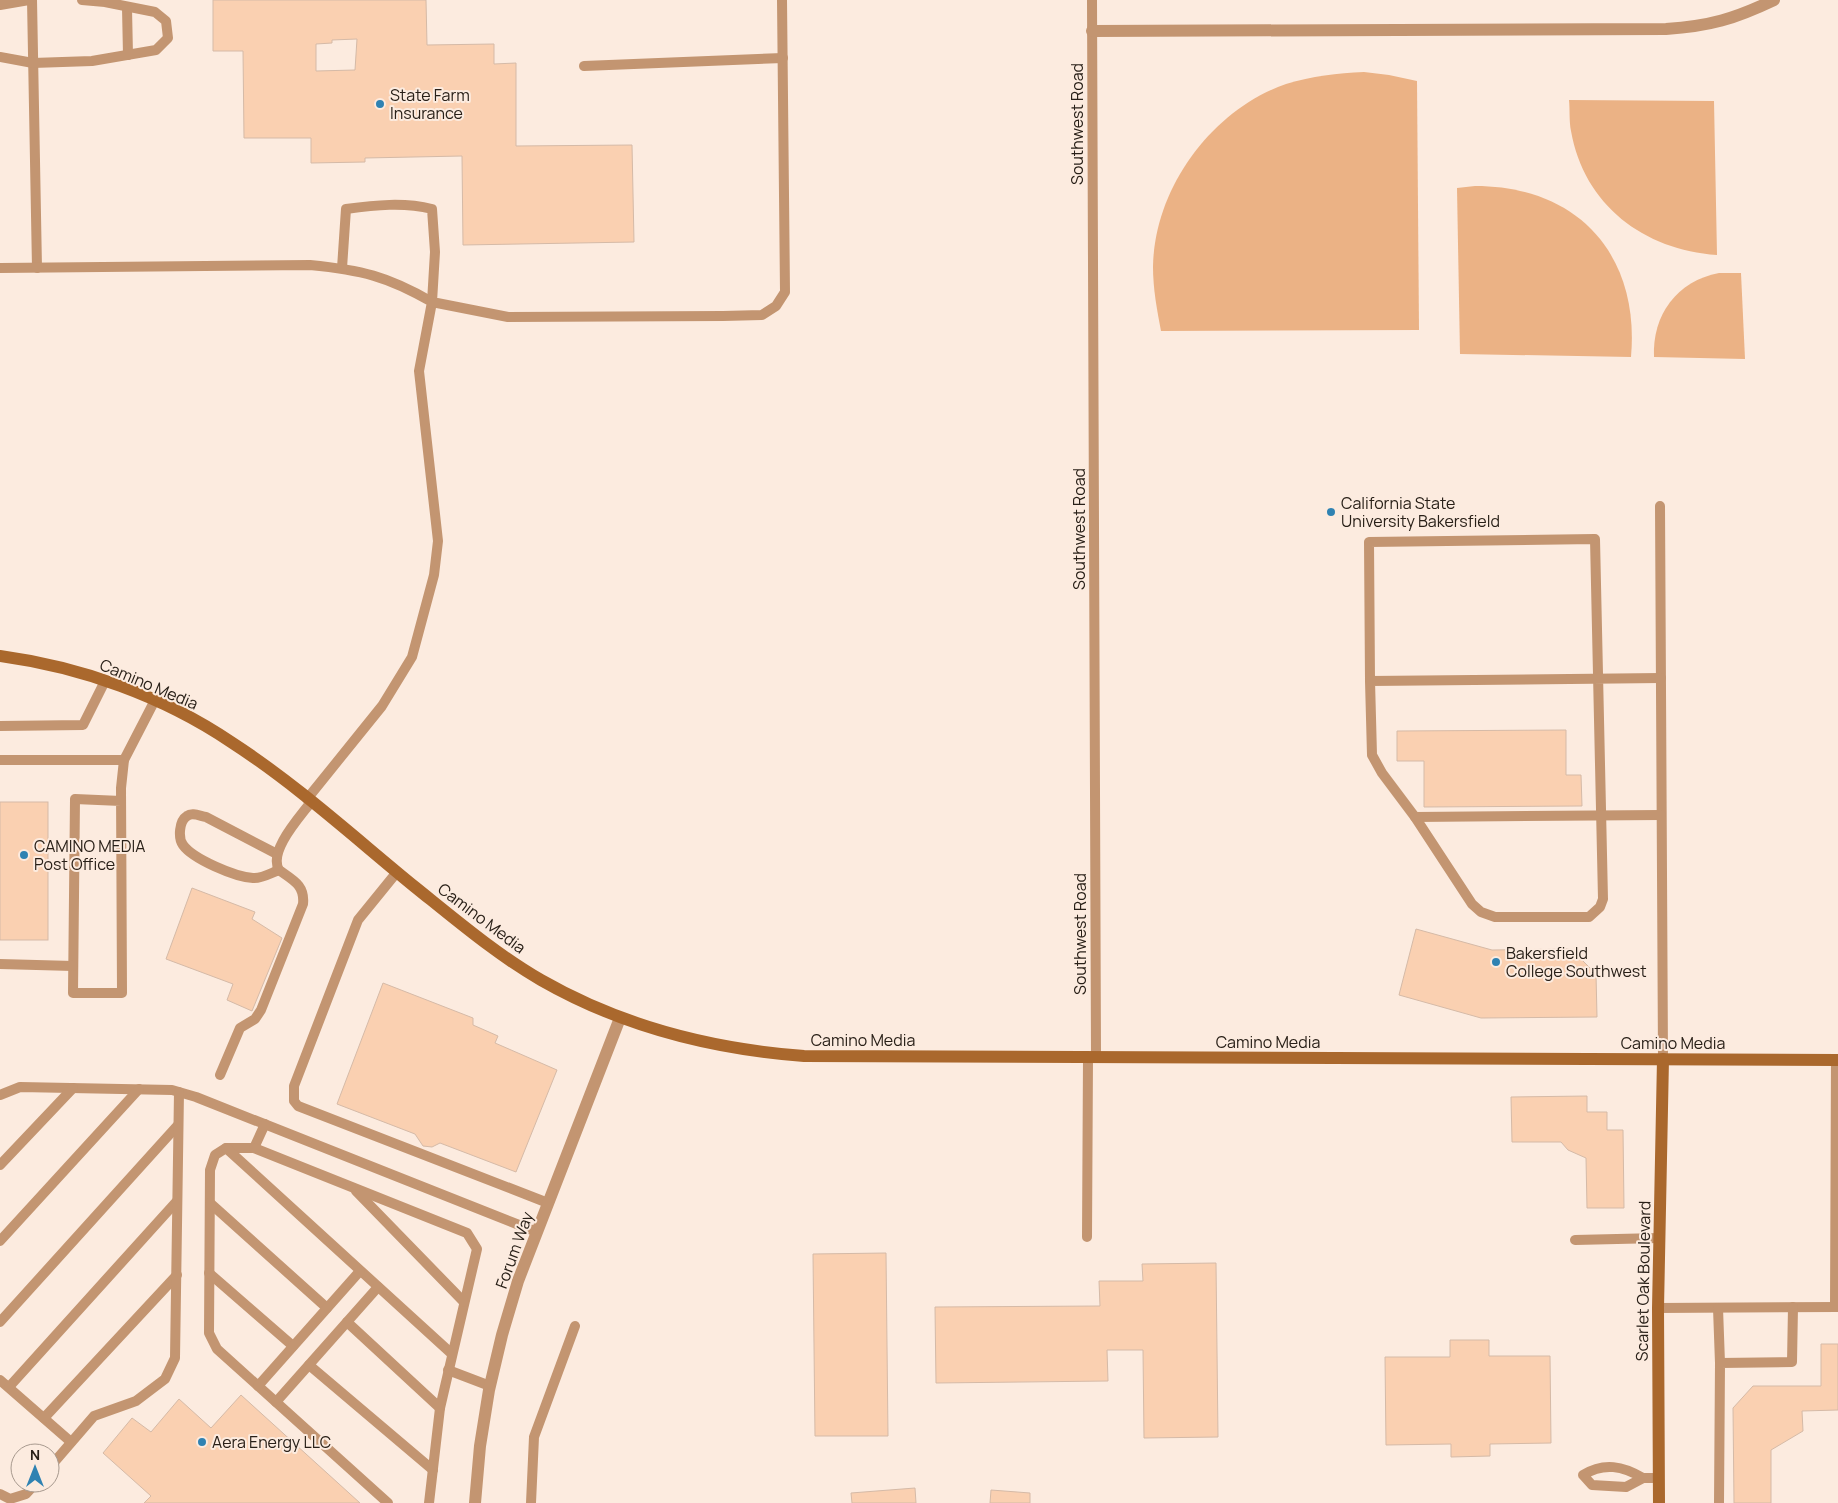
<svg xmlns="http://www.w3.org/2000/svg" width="1838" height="1503" font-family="Manrope,sans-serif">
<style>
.green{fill:#ebb285}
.building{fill:#fad0b1;stroke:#d5baa7;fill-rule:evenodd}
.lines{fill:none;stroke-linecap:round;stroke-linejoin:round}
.lane{stroke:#c39571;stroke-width:10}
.street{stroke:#c39571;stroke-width:12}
.secondary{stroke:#aa682d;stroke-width:12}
.poi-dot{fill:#2f82b2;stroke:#fcebdf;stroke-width:2}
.labels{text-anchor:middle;stroke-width:4;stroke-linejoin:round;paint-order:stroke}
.poi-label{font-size:16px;fill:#292018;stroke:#fcebdf;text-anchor:start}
.street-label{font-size:16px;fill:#292018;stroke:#fcebdf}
</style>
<rect width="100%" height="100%" fill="#fcebdf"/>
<g class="green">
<path d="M1364,72L1389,75L1417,81L1419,330L1161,331C1157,310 1153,289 1153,267C1154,188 1212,110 1286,84C1312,76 1337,73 1364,72Z"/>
<path d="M1569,100L1714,101L1717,255C1644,250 1584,205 1571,131C1569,121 1570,110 1569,100Z"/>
<path d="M1475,186C1578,186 1640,255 1631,357L1460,354L1457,188Z"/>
<path d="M1719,273H1741L1745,359L1654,357C1652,315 1677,281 1719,273Z"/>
</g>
<g class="building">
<path d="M213,0H426L427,45L494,44V64L516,63V146L632,145L634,242L463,245L462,156L365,158V162L311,163V138H244L243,51H213ZM357,39L355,70L316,71V44L332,43V40Z"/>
<polygon points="1566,730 1566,775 1581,775 1582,806 1424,807 1424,761 1397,761 1397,731"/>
<rect x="0" y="802" width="48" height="138"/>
<polygon points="192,888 255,912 252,919 282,938 252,1011 227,1000 233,984 166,959"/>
<polygon points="1416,929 1492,950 1571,949 1596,974 1597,1017 1481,1018 1399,995"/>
<polygon points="383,983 473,1018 473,1025 498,1036 495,1043 557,1070 516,1172 440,1143 432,1147 423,1146 415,1134 337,1104"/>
<polygon points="1587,1096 1587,1112 1607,1112 1607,1130 1623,1130 1624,1208 1587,1208 1586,1158 1568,1150 1561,1142 1512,1142 1511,1097"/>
<polygon points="886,1253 888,1436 815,1436 813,1254"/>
<polygon points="1216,1263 1218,1437 1144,1438 1143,1350 1107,1350 1108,1381 936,1383 935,1307 1100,1306 1099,1281 1143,1281 1142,1264"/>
<polygon points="1450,1340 1489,1340 1489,1356 1550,1356 1551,1443 1490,1444 1490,1456 1451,1457 1451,1444 1386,1445 1385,1357 1450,1357"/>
<polygon points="1821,1344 1838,1344 1838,1410 1802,1411 1803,1431 1771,1450 1771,1503 1734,1503 1733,1408 1753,1386 1821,1386"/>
<polygon points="241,1395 360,1503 144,1503 151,1496 103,1453 132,1418 151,1432 179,1399 211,1428"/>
<polygon points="915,1488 916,1503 852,1503 851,1493"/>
<polygon points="991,1490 1030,1493 1030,1503 990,1503"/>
</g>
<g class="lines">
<g class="lane">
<polyline points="32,0 37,268"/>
<polyline points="1092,0 1096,1057"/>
<polyline points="0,5 29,0"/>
<polyline points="127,8 128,55"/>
<polyline points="0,57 33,63 92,61 156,50 168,38 166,21 155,12 105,2 82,0"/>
<polyline points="584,66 783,58"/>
<path d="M0,268L310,265C361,270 387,276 432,302L419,371L438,541L434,575L412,657L382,706L307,799"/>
<path d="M342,268L346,209C375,205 404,202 432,209L435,252L432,302L508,317L723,316L762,315L776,306L785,292L782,0"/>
<polyline points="1660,506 1663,1059"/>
<path d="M1370,681L1369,542L1595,539C1598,659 1601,779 1603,899L1600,907L1589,917H1495L1481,912L1472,904L1415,817L1382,773L1372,755L1370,681L1661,678"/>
<polyline points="0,726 83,725 105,681"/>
<polyline points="0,760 124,760"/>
<polyline points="121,801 75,799 73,993 122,993 121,788 124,760 155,700"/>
<polyline points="1415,817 1661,815"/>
<path d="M277,854L206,817C200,816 192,812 187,816C179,821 178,838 183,845C193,859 235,877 253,878C261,879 271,873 279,870"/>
<polyline points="397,872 358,920 294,1086 294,1101 298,1106 548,1203"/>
<polyline points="0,964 73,966"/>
<path d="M220,1075L240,1028L255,1019L261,1010L303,904C305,885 293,880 279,870C268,851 300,817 311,802"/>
<polyline points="0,1095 20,1087 172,1090 196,1097 537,1232"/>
<polyline points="265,1124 254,1148 226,1148 215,1155 210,1170 209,1333 217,1349 388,1503"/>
<polyline points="226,1148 452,1354"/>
<polyline points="254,1148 467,1233 477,1249 440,1408 429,1503"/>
<polyline points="0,1165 73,1088"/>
<polyline points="356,1191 464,1302"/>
<polyline points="210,1203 327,1308"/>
<polyline points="1087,1237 1088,1058"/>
<polyline points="1575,1240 1659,1238"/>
<polyline points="0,1241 139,1089"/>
<polyline points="209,1273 293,1346"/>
<polyline points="1835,1307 1836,1060"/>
<polyline points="1658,1308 1838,1307"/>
<polyline points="1718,1308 1720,1363"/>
<polyline points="0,1322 178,1125"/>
<polyline points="347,1322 440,1408"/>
<polyline points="309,1365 433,1470"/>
<polyline points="448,1370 490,1386"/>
<polyline points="0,1380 71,1442"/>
<polyline points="258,1386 360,1271"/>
<polyline points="9,1387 177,1201"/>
<polyline points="276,1402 378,1287"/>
<polyline points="44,1418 177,1275"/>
<polyline points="50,1467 94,1416 136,1401 165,1379 175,1358 179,1092"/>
<path d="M1643,1478C1623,1466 1604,1462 1583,1475L1592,1485L1626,1487L1643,1478H1659"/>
<polyline points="0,1494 10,1499 26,1494 36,1483"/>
<polyline points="531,1503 534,1437 575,1326"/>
<polyline points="1719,1503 1720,1363 1792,1362 1793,1307"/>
</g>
<g class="street">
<path d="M1092,31L1666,29C1710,26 1734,19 1774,0"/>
<polyline points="475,1503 480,1446 489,1390 502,1335 518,1281 620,1018"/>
</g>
<g class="secondary">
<path d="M0,656C81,667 163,696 231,742C296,784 355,838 415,887C456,920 496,954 541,980C623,1027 711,1049 804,1056L1838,1060"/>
<polyline points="1659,1503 1658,1308 1663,1059"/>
</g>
</g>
<g class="poi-dot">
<circle cx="380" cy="104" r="5"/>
<circle cx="1331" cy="512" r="5"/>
<circle cx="24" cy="855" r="5"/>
<circle cx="1496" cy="962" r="5"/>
<circle cx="202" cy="1442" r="5"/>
</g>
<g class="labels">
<g class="poi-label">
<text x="390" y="101">State Farm<tspan x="390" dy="18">Insurance</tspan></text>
<text x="1341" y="509">California State<tspan x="1341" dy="18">University Bakersfield</tspan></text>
<text x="34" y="852">CAMINO MEDIA<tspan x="34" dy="18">Post Office</tspan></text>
<text x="1506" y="959">Bakersfield<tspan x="1506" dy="18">College Southwest</tspan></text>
<text x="212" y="1448">Aera Energy LLC</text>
</g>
<g class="street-label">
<text transform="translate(1077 124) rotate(-90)" y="6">Southwest Road</text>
<text transform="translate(1079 529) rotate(-90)" y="6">Southwest Road</text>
<text transform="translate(149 684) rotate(23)" y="6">Camino Media</text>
<text transform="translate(482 918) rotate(37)" y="6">Camino Media</text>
<text transform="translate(1080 934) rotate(-90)" y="6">Southwest Road</text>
<text x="863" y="1046">Camino Media</text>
<text x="1268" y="1048">Camino Media</text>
<text x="1673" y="1049">Camino Media</text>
<text transform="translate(514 1250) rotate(-70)" y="6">Forum Way</text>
<text transform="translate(1643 1281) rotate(-89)" y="6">Scarlet Oak Boulevard</text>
</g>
</g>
<g transform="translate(35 1468)"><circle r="24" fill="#fcebdf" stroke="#a89a8f"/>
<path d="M0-4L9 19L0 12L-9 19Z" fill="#2f82b2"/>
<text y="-8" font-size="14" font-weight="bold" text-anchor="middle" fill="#292018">N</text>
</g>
</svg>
